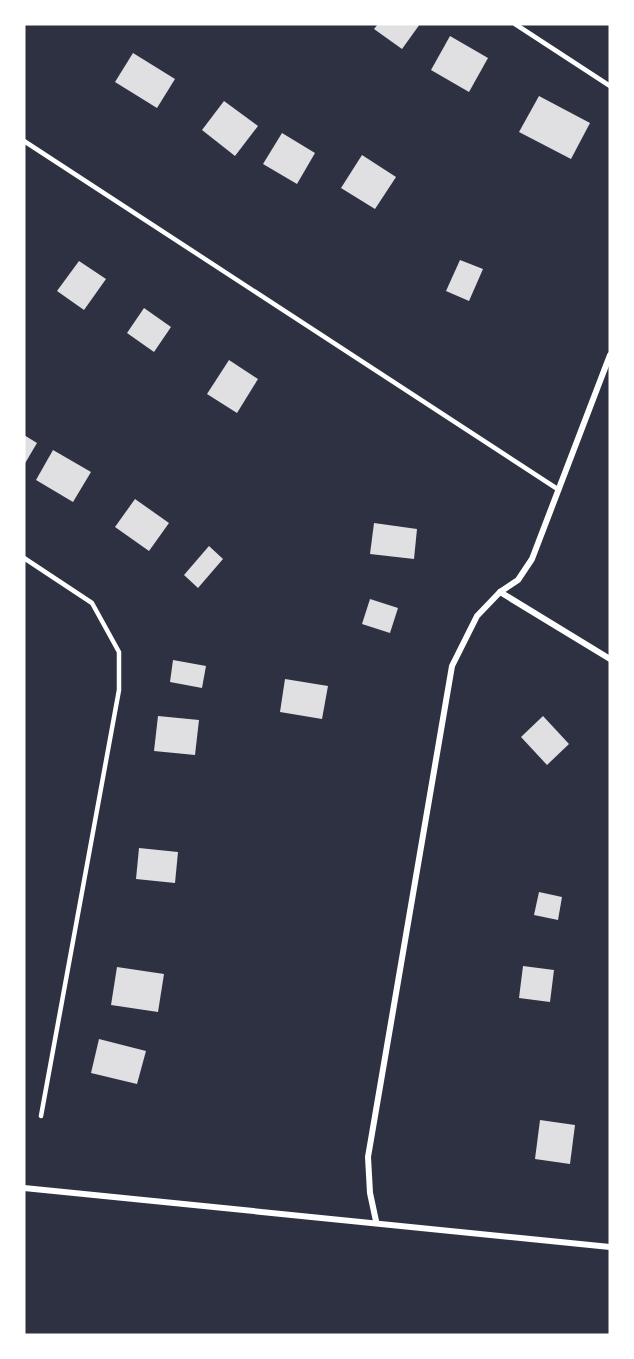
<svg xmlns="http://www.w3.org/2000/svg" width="634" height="1359" font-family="Mulish,sans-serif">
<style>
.building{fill:#e0e0e3}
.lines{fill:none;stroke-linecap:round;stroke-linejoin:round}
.service{stroke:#fff;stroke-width:4.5}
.minor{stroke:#fff;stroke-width:6}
</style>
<rect width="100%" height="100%" fill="#2d3142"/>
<g class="building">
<polygon points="378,24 420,24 402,49 374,29"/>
<polygon points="450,36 488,58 469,92 431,70"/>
<polygon points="133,53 175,79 157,108 115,82"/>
<polygon points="539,96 590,123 571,159 519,132"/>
<polygon points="224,101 258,126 235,156 202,130"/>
<polygon points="282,133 315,153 297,184 263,164"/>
<polygon points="362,155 396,177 375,209 341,188"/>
<polygon points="460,260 483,269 469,301 446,291"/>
<polygon points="79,261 106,279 84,310 57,291"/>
<polygon points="144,308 171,327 154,352 127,333"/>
<polygon points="229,360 258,379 237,413 207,394"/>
<polygon points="24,435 37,443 24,465"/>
<polygon points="53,450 91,472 73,502 36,480"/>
<polygon points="135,499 169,523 149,551 115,527"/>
<polygon points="374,523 417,529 414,559 370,554"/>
<polygon points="209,546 223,559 198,588 184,575"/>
<polygon points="370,599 398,608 390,633 362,624"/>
<polygon points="173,660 206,666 202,688 170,682"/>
<polygon points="285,679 328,686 322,719 280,712"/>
<polygon points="158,716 199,720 195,755 154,751"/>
<polygon points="543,716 569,744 547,765 521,737"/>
<polygon points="139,848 178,852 175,883 136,879"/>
<polygon points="539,892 562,897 558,920 534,915"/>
<polygon points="523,966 554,970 550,1002 519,998"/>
<polygon points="117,967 164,974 158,1012 111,1005"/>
<polygon points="99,1039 146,1051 137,1084 91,1073"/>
<polygon points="540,1120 575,1125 570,1164 535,1159"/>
</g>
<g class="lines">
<g class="service">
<polyline points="515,24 610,86"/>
<polyline points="24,141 559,490"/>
<polyline points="24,558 92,603 119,652 119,690 41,1116"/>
</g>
<g class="minor">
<polyline points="500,592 610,659"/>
<polyline points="24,1188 610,1247"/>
<polyline points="376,1221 370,1193 368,1157 452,666 477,616 500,592 518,580 532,559 610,355"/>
</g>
</g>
<rect width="634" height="1359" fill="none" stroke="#ffffff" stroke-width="51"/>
</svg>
